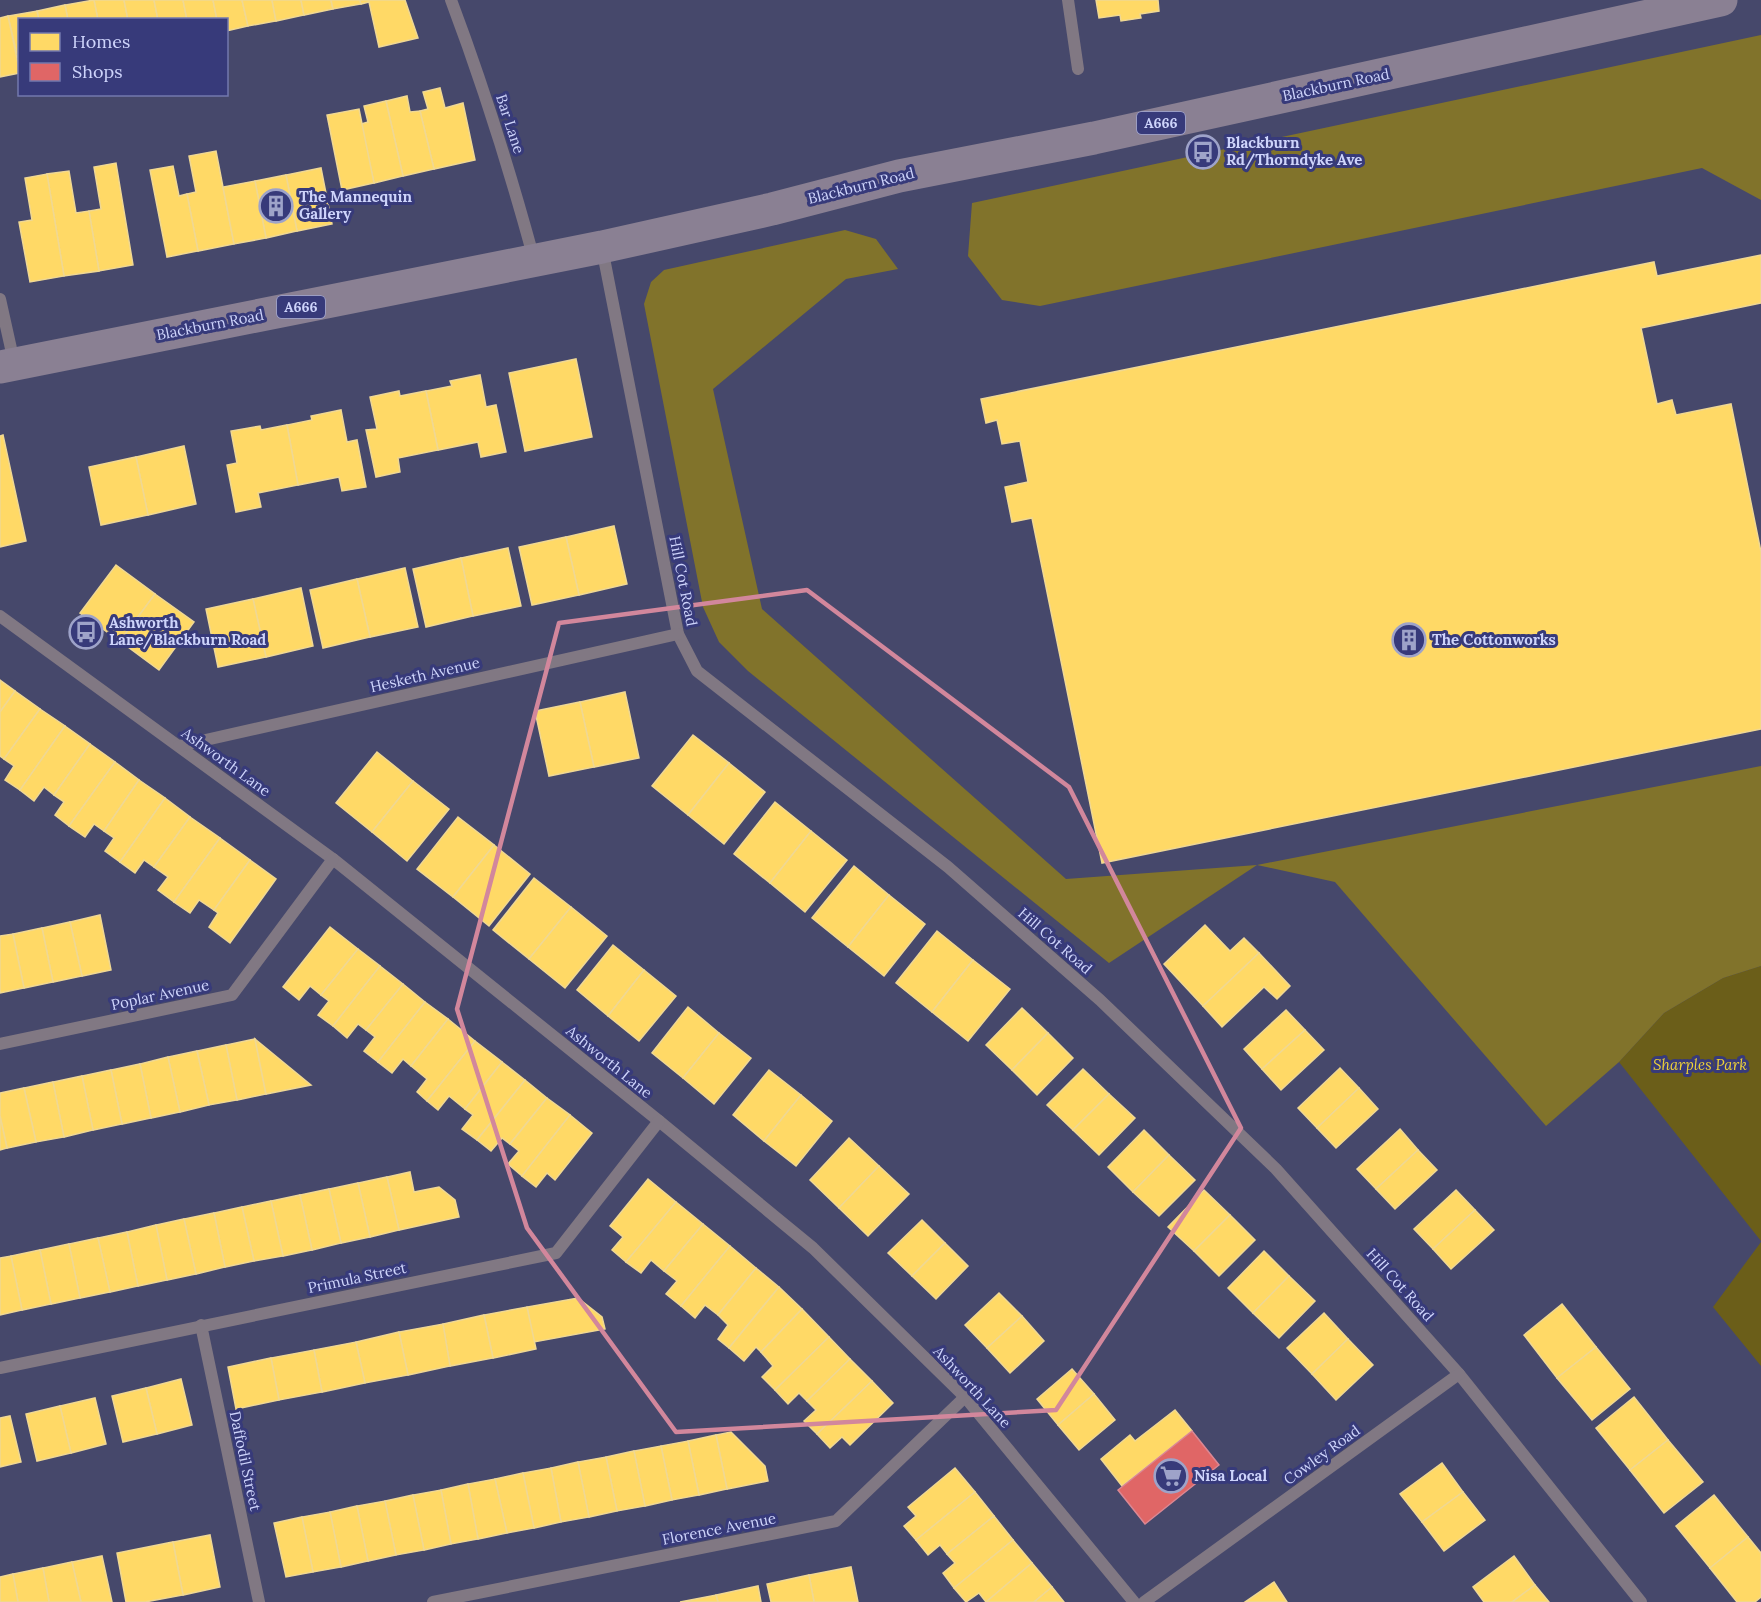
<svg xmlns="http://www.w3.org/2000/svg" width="1761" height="1602" font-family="Lora,serif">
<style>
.green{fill:#6b5e19}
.forest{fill:#81732b}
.homes{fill:#ffd966;stroke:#f0d893;stroke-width:1.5}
.shops{fill:#e06666;stroke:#db8793;stroke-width:1.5}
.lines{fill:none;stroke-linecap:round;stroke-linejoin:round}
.minor{stroke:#817883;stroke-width:12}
.trunk{stroke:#8a8093;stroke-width:33}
.marked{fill:none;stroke:#d2879c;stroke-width:4.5;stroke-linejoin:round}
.labels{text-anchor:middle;stroke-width:6;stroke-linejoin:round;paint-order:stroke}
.shield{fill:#373a7a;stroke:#a1a6d4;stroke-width:1.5}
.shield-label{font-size:14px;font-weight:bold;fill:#ced4fb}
.street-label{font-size:15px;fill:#ced4fb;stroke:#373a7a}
.poi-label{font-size:15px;font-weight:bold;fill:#ced4fb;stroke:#373a7a;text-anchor:start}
.park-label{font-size:15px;font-style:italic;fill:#eed137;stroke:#373a7a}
</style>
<rect width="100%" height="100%" fill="#46486b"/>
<g class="green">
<polygon points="1761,966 1761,1241 1619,1062 1664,1013 1723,978"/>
<polygon points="1761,1242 1761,1366 1713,1307"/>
</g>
<g class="forest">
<polygon points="1761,35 1761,200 1702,168 1040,306 1002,300 968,256 972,203"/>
<polygon points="845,230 876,239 898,269 846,279 713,389 762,609 1066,879 1257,865 1761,766 1761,966 1723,978 1664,1013 1619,1062 1546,1126 1335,882 1257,865 1109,963 748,671 719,642 703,607 644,304 651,282 664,270"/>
</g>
<g class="homes">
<polygon points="94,0 124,0 128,20 98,20"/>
<polygon points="94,0 98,20 68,20 65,5"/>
<polygon points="124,0 154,0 158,20 128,20"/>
<polygon points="154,0 183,0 187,20 158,20"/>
<polygon points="183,0 213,0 217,20 187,20"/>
<polygon points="213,0 242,0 248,26 226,31 226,20 217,20"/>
<polygon points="242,0 272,0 276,21 248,26"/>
<polygon points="272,0 301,0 304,15 276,21"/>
<polygon points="301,0 331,0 333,9 304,15"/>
<polygon points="331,0 360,0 361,4 333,9"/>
<polygon points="360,0 405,0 418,38 379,47 369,2 361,4"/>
<polygon points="1096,0 1158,0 1159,11 1140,14 1141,18 1121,21 1120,15 1099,18"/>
<polygon points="65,5 68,20 39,20 37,11"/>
<polygon points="37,11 39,20 20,20 20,67 8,16"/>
<polygon points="8,16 20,73 0,77 0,18"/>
<polygon points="440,88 445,108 463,103 475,160 434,169 420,111 428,109 423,92"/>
<polygon points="407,96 410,112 420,111 434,169 403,176 386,101"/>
<polygon points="386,101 403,176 374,183 361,124 368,122 364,106"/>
<polygon points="359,109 374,183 342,190 327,115"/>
<polygon points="216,151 234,244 198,251 187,194 196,192 189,156"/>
<polygon points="116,163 133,265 99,271 89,211 101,209 94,167"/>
<polygon points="173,166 179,196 187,194 198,251 167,257 150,170"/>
<polygon points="321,168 332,224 297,231 286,175"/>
<polygon points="69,171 76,213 89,211 99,271 64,276 47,174"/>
<polygon points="47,174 64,276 30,282 19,222 32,220 25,178"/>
<polygon points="286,175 297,231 266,238 255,181"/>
<polygon points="255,181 266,238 234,244 223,187"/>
<polygon points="1761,255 1761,303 1641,328 1657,404 1672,400 1676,415 1731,404 1761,552 1761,729 1102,863 1032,518 1012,522 1005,487 1028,482 1020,441 1002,444 997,420 986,423 981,399 1654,262 1657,276"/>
<polygon points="576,359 592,437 525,451 509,373"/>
<polygon points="480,375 486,407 496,405 506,452 481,457 478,442 438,450 426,391 452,386 450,381"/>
<polygon points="399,391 400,396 426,391 438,450 398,458 400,472 376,477 366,430 377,429 370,397"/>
<polygon points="341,410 347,442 357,440 366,487 342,491 339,477 298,485 287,425 312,420 311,416"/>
<polygon points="287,425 298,485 258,493 261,507 236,512 227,465 237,463 231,431 260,426 261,430"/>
<polygon points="3,435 26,541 0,547 0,436"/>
<polygon points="184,446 196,504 148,515 136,457"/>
<polygon points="136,457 148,515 101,525 89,467"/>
<polygon points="614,526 627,584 579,595 566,537"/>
<polygon points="566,537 579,595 532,605 519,547"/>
<polygon points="508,548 521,606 473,616 461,558"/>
<polygon points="461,558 473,616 426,627 413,569"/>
<polygon points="116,565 155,594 120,641 80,613"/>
<polygon points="405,568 418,627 370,637 357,579"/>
<polygon points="357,579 370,637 323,648 310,590"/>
<polygon points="301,588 313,646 266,657 253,599"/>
<polygon points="155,594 194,622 159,670 120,641"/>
<polygon points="253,599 266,657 218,667 206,609"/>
<polygon points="0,680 15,691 0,712"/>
<polygon points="15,691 40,709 4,759 0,756 0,712"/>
<polygon points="625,692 639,758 594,767 580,702"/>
<polygon points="580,702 594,767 549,776 535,711"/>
<polygon points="40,709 65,726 20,790 5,780 14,766 4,759"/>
<polygon points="65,726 90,744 54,795 44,787 34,801 20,790"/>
<polygon points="693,735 729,763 688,815 652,786"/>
<polygon points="90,744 115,762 69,826 55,815 64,802 54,795"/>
<polygon points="377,752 413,781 372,832 336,803"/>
<polygon points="115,762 139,780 104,831 94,824 85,837 69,826"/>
<polygon points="729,763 765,792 724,844 688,815"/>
<polygon points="139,780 165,798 120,862 105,851 114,838 104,831"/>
<polygon points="413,781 449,809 407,861 372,832"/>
<polygon points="165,798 190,817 154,867 144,860 135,873 120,862"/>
<polygon points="775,802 811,831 770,883 734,854"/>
<polygon points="190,817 220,838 174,902 158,890 168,877 154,867"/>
<polygon points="458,817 494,845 453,897 417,869"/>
<polygon points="811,831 847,860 805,912 770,883"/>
<polygon points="220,838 250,860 214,910 199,900 190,913 174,902"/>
<polygon points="494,845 530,874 489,926 453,897"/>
<polygon points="250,860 276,879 230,943 209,927 218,913 214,910"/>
<polygon points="854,866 889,895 848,947 812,918"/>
<polygon points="534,878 571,907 529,959 493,930"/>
<polygon points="889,895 925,924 884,976 848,947"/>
<polygon points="571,907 607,936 565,988 529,959"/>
<polygon points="100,915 111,970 82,976 70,922"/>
<polygon points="70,922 82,976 53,982 42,928"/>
<polygon points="1205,925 1230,951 1244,938 1259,953 1203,1006 1164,964"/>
<polygon points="330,927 358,949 321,995 310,986 299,1000 283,987"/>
<polygon points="42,928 53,982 24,988 13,934"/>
<polygon points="937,931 973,960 932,1012 896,983"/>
<polygon points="13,934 24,988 0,993 0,936"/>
<polygon points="613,945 644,970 608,1016 577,990"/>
<polygon points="358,949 380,966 333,1026 318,1015 329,1001 321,995"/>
<polygon points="1259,953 1290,986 1277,999 1264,987 1222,1027 1203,1006"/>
<polygon points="973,960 1010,989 968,1041 932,1012"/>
<polygon points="380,966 403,984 366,1030 358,1024 347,1038 333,1026"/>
<polygon points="644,970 676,996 639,1041 608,1016"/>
<polygon points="403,984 425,1002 378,1062 364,1051 375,1037 366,1030"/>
<polygon points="425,1002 448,1019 411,1066 403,1059 392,1073 378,1062"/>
<polygon points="688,1007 719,1033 683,1078 652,1053"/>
<polygon points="1022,1008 1048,1033 1012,1070 986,1045"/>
<polygon points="1286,1010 1305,1030 1262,1069 1244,1049"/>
<polygon points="448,1019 475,1041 427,1101 417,1092 427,1079 411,1066"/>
<polygon points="1305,1030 1324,1050 1281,1090 1262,1069"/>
<polygon points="719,1033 751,1058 714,1104 683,1078"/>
<polygon points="1048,1033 1073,1058 1037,1095 1012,1070"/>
<polygon points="255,1039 266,1094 237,1100 226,1045"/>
<polygon points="255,1039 311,1085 266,1094"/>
<polygon points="475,1041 502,1062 465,1109 449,1096 438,1110 427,1101"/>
<polygon points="226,1045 237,1100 209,1105 197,1051"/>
<polygon points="197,1051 209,1105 180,1112 168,1057"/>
<polygon points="168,1057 180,1112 151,1118 140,1064"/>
<polygon points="502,1062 525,1080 477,1140 462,1129 473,1115 465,1109"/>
<polygon points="140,1064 151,1118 122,1124 111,1070"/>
<polygon points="1340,1068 1359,1088 1317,1128 1298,1108"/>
<polygon points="1083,1069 1109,1094 1073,1130 1047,1105"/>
<polygon points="111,1070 122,1124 93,1130 82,1076"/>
<polygon points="769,1070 801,1095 764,1141 733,1115"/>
<polygon points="82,1076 93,1130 64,1137 53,1082"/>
<polygon points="525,1080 547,1098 510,1144 502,1138 491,1151 477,1140"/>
<polygon points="53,1082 64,1137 36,1142 24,1088"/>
<polygon points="24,1088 36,1142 7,1148 0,1116 0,1093"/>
<polygon points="1359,1088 1378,1109 1336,1148 1317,1128"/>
<polygon points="1109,1094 1135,1118 1099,1155 1073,1130"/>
<polygon points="801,1095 832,1121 796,1166 764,1141"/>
<polygon points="547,1098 570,1115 522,1176 508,1164 519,1151 510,1144"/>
<polygon points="570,1115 592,1133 555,1180 547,1173 536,1187 522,1176"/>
<polygon points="0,1116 7,1148 0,1150"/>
<polygon points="1400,1129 1418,1150 1376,1189 1357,1169"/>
<polygon points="1144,1130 1169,1155 1133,1192 1108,1167"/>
<polygon points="849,1138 879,1166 839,1208 810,1180"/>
<polygon points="1418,1150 1437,1170 1395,1209 1376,1189"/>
<polygon points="1169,1155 1195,1180 1159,1216 1133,1192"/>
<polygon points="879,1166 909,1194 868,1236 839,1208"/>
<polygon points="410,1172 414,1192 439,1187 455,1200 459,1217 399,1230 387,1177"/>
<polygon points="387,1177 399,1230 370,1237 358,1183"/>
<polygon points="648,1179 676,1202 626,1262 612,1250 623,1237 610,1226"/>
<polygon points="358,1183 370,1237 341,1243 329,1189"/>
<polygon points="329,1189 341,1243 312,1250 300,1195"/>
<polygon points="1204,1190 1230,1215 1194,1251 1168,1227"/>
<polygon points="1456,1190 1475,1210 1433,1249 1414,1229"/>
<polygon points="300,1195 312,1250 283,1256 271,1201"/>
<polygon points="271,1201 283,1256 254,1261 242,1207"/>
<polygon points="676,1202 703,1224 664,1271 651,1260 641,1273 626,1262"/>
<polygon points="242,1207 254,1261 225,1267 214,1213"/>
<polygon points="1475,1210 1494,1230 1451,1269 1433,1249"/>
<polygon points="214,1213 225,1267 196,1274 184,1219"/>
<polygon points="1230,1215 1255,1240 1219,1276 1194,1251"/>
<polygon points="184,1219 196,1274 167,1280 156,1225"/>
<polygon points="922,1220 945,1243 912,1276 888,1253"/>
<polygon points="703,1224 730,1246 681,1306 666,1294 677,1281 664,1271"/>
<polygon points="156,1225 167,1280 138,1286 127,1232"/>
<polygon points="127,1232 138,1286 110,1292 98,1238"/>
<polygon points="98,1238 110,1292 80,1298 69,1244"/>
<polygon points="945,1243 968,1266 936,1299 912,1276"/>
<polygon points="69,1244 80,1298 51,1304 40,1250"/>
<polygon points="730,1246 756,1268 718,1315 705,1305 695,1318 681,1306"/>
<polygon points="40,1250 51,1304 22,1310 11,1256"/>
<polygon points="1264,1251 1289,1276 1253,1313 1228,1288"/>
<polygon points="11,1256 22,1310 0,1315 0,1258"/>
<polygon points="756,1268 779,1287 729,1348 718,1339 728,1325 718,1315"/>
<polygon points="1289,1276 1315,1301 1279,1338 1253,1313"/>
<polygon points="779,1287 802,1309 761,1352 756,1347 744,1361 729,1348"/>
<polygon points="999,1293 1022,1316 987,1348 965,1325"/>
<polygon points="578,1298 602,1317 605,1329 534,1342 527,1307"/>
<polygon points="1562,1304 1596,1347 1557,1378 1524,1335"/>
<polygon points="527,1307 536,1349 493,1358 484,1315"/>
<polygon points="802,1309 829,1337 775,1390 762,1377 773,1366 761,1352"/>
<polygon points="1324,1313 1348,1339 1312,1374 1287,1348"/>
<polygon points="484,1315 493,1358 450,1366 443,1324"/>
<polygon points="1022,1316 1044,1341 1010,1373 987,1348"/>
<polygon points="443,1324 450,1366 408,1375 399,1332"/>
<polygon points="399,1332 408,1375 365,1383 356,1342"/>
<polygon points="829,1337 850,1359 807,1401 799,1393 788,1404 775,1390"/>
<polygon points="1348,1339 1373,1365 1336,1400 1312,1374"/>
<polygon points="356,1342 365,1383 322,1392 314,1350"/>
<polygon points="1596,1347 1630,1389 1592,1420 1557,1378"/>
<polygon points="314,1350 322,1392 279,1400 271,1358"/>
<polygon points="271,1358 279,1400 236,1409 228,1367"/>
<polygon points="850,1359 872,1381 817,1434 804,1421 816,1410 807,1401"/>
<polygon points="1072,1369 1094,1394 1058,1425 1037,1399"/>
<polygon points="181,1379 192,1425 157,1434 146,1388"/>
<polygon points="872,1381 893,1403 850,1445 842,1437 830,1448 817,1434"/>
<polygon points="146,1388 157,1434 123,1442 112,1396"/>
<polygon points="1094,1394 1115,1420 1079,1450 1058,1425"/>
<polygon points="1634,1397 1668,1440 1630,1470 1596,1428"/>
<polygon points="95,1398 106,1444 71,1453 60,1406"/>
<polygon points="60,1406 71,1453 37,1461 26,1414"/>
<polygon points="1175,1410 1192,1431 1122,1486 1101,1459 1130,1435 1135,1441"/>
<polygon points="10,1416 21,1462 0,1467 0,1418"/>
<polygon points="731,1432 765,1466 768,1481 727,1489 716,1435"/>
<polygon points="716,1435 727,1489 699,1495 688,1441"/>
<polygon points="1668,1440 1703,1482 1664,1513 1630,1470"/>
<polygon points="688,1441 699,1495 672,1500 661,1446"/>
<polygon points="661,1446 672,1500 645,1506 634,1451"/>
<polygon points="634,1451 645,1506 617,1511 606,1457"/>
<polygon points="606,1457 617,1511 589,1517 578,1462"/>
<polygon points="578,1462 589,1517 561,1522 551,1468"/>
<polygon points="1442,1463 1463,1492 1422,1522 1400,1494"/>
<polygon points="551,1468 561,1522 534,1528 523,1473"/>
<polygon points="955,1468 975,1492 916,1540 904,1526 916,1516 908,1507"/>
<polygon points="523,1473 534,1528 507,1533 495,1479"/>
<polygon points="495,1479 507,1533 478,1539 468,1484"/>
<polygon points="468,1484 478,1539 451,1544 441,1490"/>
<polygon points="441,1490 451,1544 424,1550 413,1495"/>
<polygon points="975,1492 994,1516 947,1554 940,1545 928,1555 916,1540"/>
<polygon points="1463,1492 1485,1520 1444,1551 1422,1522"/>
<polygon points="413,1495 424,1550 396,1555 385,1501"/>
<polygon points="1714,1495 1748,1537 1710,1568 1676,1526"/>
<polygon points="385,1501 396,1555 368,1561 357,1506"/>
<polygon points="357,1506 368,1561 341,1567 330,1512"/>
<polygon points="330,1512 341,1567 313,1572 302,1517"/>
<polygon points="994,1516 1013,1540 954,1588 943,1573 955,1563 947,1554"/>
<polygon points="302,1517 313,1572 286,1577 274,1523"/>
<polygon points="210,1535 220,1587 183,1595 173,1542"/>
<polygon points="1748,1537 1761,1553 1761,1597 1755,1602 1737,1602 1710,1568"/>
<polygon points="1013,1540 1032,1563 986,1602 979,1593 966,1602 954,1588"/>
<polygon points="173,1542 183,1595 145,1602 126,1602 117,1553"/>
<polygon points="102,1556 112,1602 81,1602 72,1562"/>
<polygon points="1514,1556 1535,1585 1512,1602 1484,1602 1473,1587"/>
<polygon points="72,1562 81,1602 49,1602 43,1568"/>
<polygon points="1032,1563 1052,1587 1034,1602 986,1602"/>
<polygon points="851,1567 858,1602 814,1602 809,1575"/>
<polygon points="43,1568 49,1602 18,1602 13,1574"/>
<polygon points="13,1574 18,1602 0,1602 0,1577"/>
<polygon points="809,1575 814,1602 771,1602 767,1584"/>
<polygon points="1274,1582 1287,1602 1245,1602"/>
<polygon points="1535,1585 1549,1602 1512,1602"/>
<polygon points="758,1586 761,1602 718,1602 716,1595"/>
<polygon points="1052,1587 1064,1602 1034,1602"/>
<polygon points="716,1595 718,1602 680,1602"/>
</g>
<polygon class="shops" points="1192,1431 1219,1465 1145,1524 1118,1490"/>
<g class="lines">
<g class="minor">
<path d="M451,0C483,85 510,171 534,259"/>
<polyline points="1068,0 1078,69"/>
<polyline points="602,248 678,634 697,671 948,867 1100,1000 1276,1169 1459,1374 1641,1602"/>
<polyline points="0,299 14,362"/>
<polyline points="0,616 333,859 659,1121 813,1248 965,1397 1134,1602"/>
<polyline points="179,746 678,634"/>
<polyline points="0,1044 232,995 333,859"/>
<polyline points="201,1325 259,1602"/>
<polyline points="0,1368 556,1253 659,1121"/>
<polyline points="433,1602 836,1521 965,1397"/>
<polyline points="1144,1602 1459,1374"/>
</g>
<polyline class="trunk" points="0,367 602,247 772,209 899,176 1094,138 1721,0"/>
</g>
<path class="marked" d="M807,590L1069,787L1241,1128L1056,1410L676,1432L527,1228L457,1009L559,623Z"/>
<defs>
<g id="bus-ring" transform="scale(1.725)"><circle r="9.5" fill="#373a7a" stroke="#9ea3c9" stroke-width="1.5"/><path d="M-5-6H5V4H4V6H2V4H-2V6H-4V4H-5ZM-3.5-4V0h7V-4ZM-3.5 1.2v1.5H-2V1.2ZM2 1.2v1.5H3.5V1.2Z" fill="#9ea3c9"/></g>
<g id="building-ring" transform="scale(1.725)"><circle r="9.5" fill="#373a7a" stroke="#9ea3c9" stroke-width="1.5"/><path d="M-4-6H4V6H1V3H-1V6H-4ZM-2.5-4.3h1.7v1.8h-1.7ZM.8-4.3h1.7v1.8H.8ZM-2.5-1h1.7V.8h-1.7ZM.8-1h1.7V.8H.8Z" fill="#9ea3c9"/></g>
<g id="supermarket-ring" transform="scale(1.725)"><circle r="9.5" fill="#373a7a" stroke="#9ea3c9" stroke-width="1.5"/><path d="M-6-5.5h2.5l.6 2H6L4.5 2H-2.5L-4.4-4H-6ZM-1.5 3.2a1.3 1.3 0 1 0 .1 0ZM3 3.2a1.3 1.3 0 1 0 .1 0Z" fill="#9ea3c9"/></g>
</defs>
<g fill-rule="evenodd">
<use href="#bus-ring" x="1203" y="152"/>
<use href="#building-ring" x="276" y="206"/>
<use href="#bus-ring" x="86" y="632"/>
<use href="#building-ring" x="1409" y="640"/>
<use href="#supermarket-ring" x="1171" y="1476"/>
</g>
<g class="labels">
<g class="shield">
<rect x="1137" y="112" width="48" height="22" rx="4.5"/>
<rect x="277" y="296" width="48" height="22" rx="4.5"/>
</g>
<g class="shield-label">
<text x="1161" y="128">A666</text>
<text x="301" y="312">A666</text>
</g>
<g class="street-label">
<text transform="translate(1336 85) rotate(-12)" y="5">Blackburn Road</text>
<text transform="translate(510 124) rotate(72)" y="5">Bar Lane</text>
<text transform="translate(861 186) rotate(-14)" y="5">Blackburn Road</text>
<text transform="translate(210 325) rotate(-11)" y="5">Blackburn Road</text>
<text transform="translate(683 581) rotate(79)" y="5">Hill Cot Road</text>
<text transform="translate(425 675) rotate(-13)" y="5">Hesketh Avenue</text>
<text transform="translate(226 762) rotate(36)" y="5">Ashworth Lane</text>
<text transform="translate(1055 941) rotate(41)" y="5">Hill Cot Road</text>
<text transform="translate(160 995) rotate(-12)" y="5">Poplar Avenue</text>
<text transform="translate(609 1062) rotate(39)" y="5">Ashworth Lane</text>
<text transform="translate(357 1278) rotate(-12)" y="5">Primula Street</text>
<text transform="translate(1400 1285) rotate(48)" y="5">Hill Cot Road</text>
<text transform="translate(972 1387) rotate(47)" y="5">Ashworth Lane</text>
<text transform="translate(1322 1455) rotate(-36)" y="5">Cowley Road</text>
<text transform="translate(245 1461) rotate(78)" y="5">Daffodil Street</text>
<text transform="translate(719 1529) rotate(-11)" y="5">Florence Avenue</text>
</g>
<g class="poi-label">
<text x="1226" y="148">Blackburn<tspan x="1226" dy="17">Rd/Thorndyke Ave</tspan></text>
<text x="299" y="202">The Mannequin<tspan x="299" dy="17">Gallery</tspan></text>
<text x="109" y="628">Ashworth<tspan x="109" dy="17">Lane/Blackburn Road</tspan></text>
<text x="1432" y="645">The Cottonworks</text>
<text x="1194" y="1481">Nisa Local</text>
</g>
<g class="park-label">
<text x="1700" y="1070">Sharples Park</text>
</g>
</g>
<rect x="18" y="18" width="210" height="78" fill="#373a7a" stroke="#7378ae" stroke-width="1.5"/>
<rect x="30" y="33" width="30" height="18" fill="#ffd966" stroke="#7378ae" stroke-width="1.5"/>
<text x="72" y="48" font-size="18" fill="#ced4fb">Homes</text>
<rect x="30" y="63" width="30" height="18" fill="#e06666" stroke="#7378ae" stroke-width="1.5"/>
<text x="72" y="78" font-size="18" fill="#ced4fb">Shops</text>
</svg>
